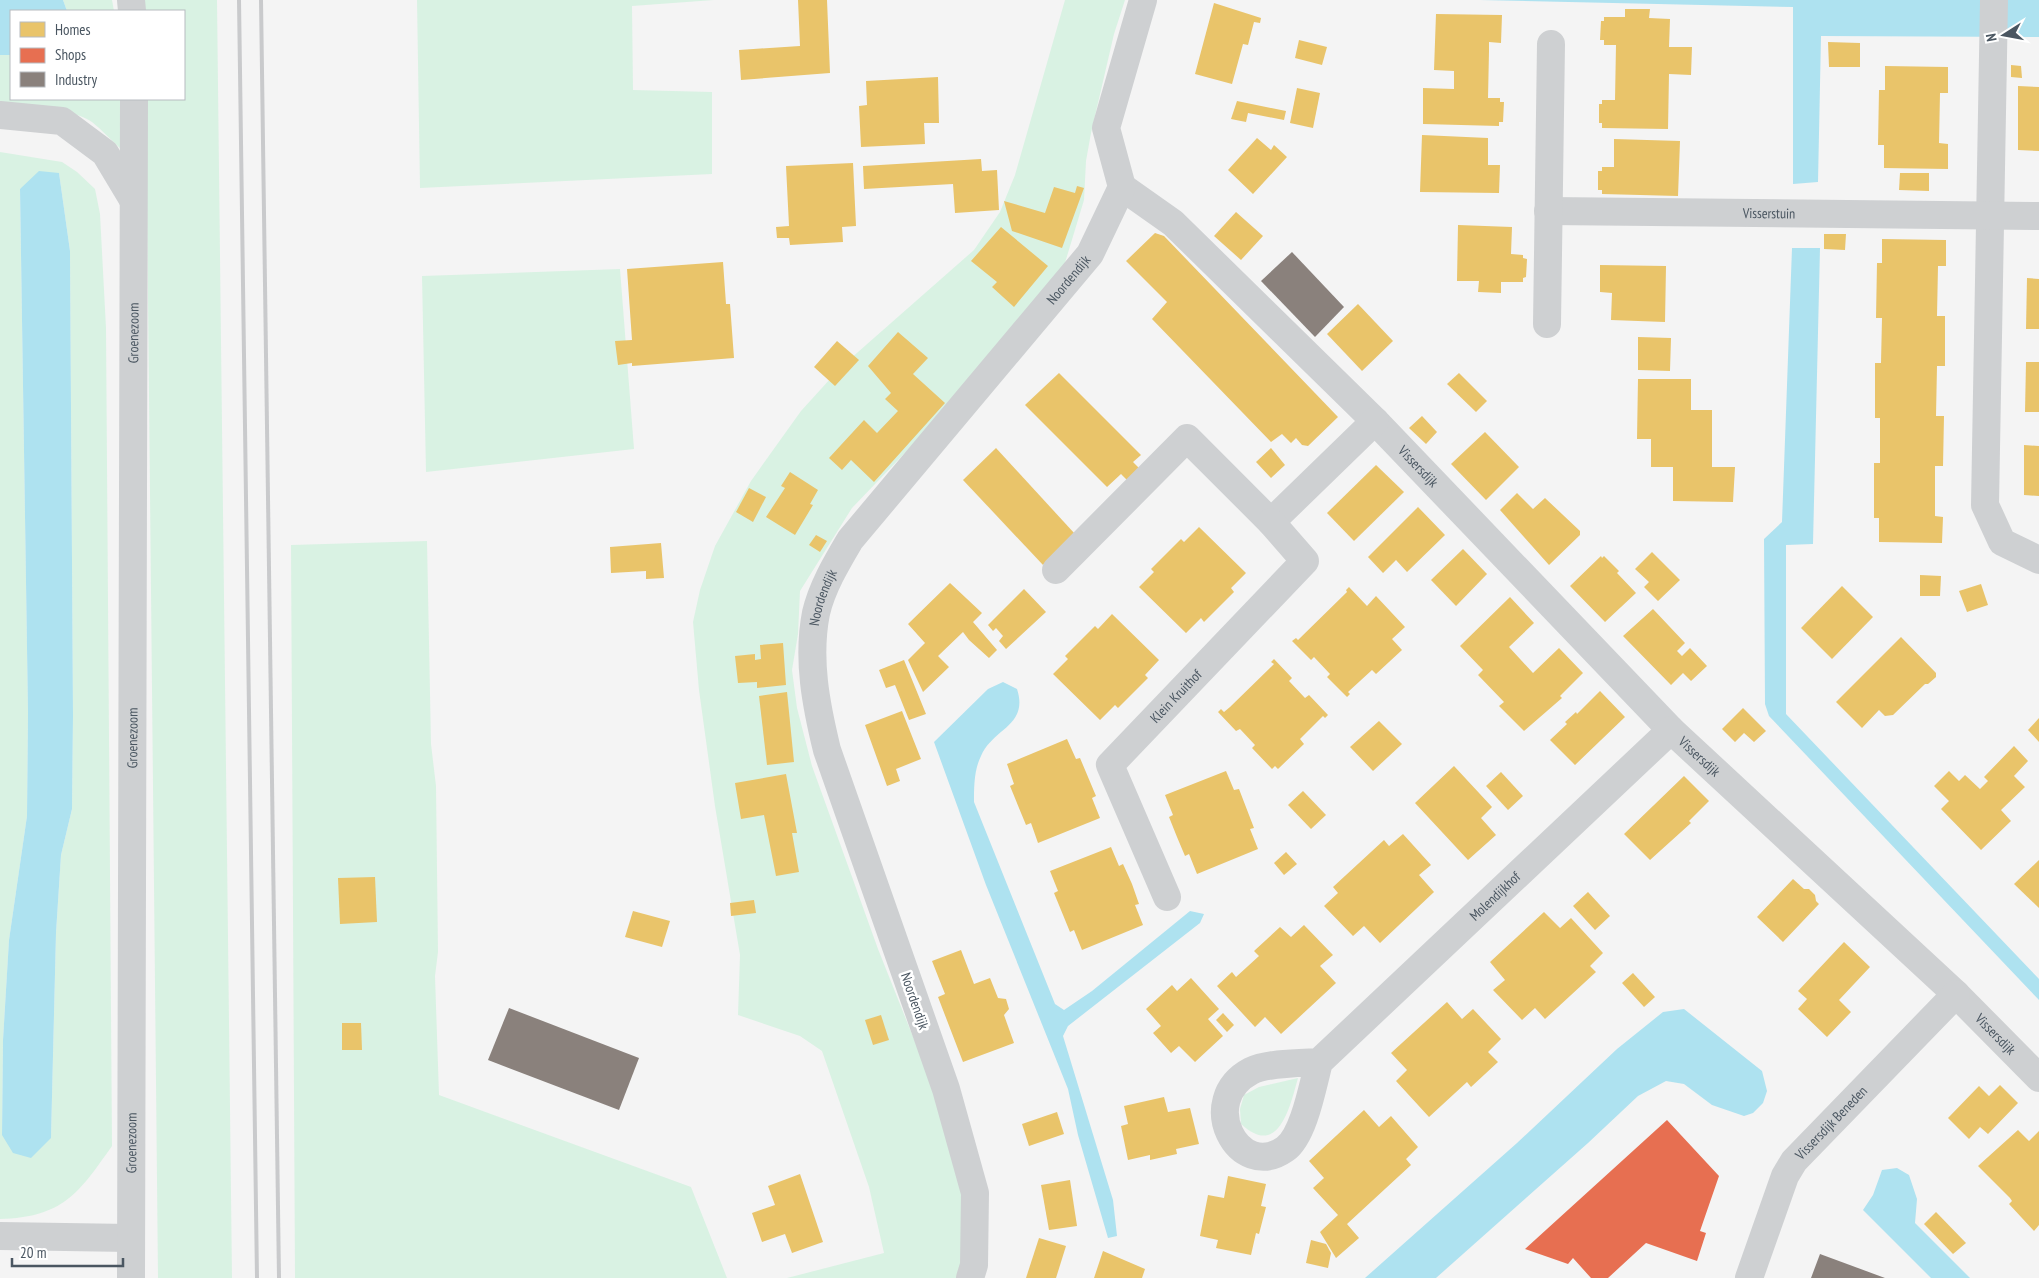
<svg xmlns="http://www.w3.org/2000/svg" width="2039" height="1278" font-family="'PT Sans Narrow',sans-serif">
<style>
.green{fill:#d9f2e3;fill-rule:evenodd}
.water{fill:#aee2f0}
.homes{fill:#e9c46a}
.shops{fill:#e76f51}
.industry{fill:#8a817c}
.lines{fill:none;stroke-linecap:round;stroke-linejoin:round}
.minor{stroke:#ced0d2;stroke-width:28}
.tertiary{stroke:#ced0d2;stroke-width:28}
.rail{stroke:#c9cacc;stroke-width:4}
.labels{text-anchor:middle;stroke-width:5;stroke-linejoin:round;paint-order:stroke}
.street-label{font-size:14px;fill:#4a5661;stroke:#fff}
</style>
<rect width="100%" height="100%" fill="#f4f4f4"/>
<g class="green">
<polygon points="63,0 112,0 114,11 67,11"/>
<polygon points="141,0 217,0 232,1278 158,1278 146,99 184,99 184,11 142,11"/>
<polygon points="417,0 714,0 632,6 633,90 712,92 712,174 420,188"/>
<polygon points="1065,0 1125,0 1114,34 1091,133 1086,161 1084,200 1061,276 950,406 852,508 800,591 798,634 792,670 797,708 812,766 878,949 943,1112 962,1175 962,1259 956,1278 787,1278 884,1253 869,1187 822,1051 800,1036 738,1015 740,955 715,806 699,690 693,622 700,590 715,546 751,481 801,411 841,367 974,250 1000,212 1015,175"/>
<path d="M0,55H11V99H121V149C111,140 102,130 92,122C72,108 24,104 0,102Z"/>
<path d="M0,152L62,162L77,172L95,189L100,214L106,328L112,1146C78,1194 63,1217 0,1219ZM59,173L70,251L73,716L72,809L61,855L56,933L51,1138L2,1135L3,1040L9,940L27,816L28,713L20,189Z"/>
<polygon points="620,269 634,449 426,472 422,276"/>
<polygon points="427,541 431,744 436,786 438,952 435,976 439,1095 691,1187 727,1278 295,1278 291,545"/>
<path d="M1298,1078C1290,1106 1279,1159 1241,1124L1240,1109L1244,1095L1259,1087Z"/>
</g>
<g class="water">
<polygon points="0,0 63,0 67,11 11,11 11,55 0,55"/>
<polygon points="1480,0 2039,0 2039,37 1821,36 1818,182 1793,184 1793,7"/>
<polygon points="39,171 59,173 70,251 73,716 72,809 61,855 56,933 51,1138 31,1158 13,1153 2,1135 3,1040 9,940 27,816 28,713 20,189"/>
<polygon points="1792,248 1820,248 1813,544 1786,545 1786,714 2039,979 2039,1000 1769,716 1765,704 1764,539 1782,522"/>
<path d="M1003,682L1017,689C1029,726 993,728 981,756C974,770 974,787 974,802L1055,1004L1064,1010L1092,991L1190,911L1204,914L1200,923L1068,1026L1063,1036L1113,1200L1117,1236L1108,1238L1078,1135L1068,1089L986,885L934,742L988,689Z"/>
<polygon points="1684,1009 1762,1071 1767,1091 1763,1103 1753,1113 1744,1116 1712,1105 1684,1084 1666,1081 1638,1096 1588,1143 1436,1278 1365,1278 1517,1143 1617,1049 1663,1012"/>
<polygon points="1897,1168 1909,1175 1917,1199 1915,1223 1970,1278 1931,1278 1863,1210 1873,1195 1882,1170"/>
</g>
<g class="homes">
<polygon points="798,0 827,0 830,73 741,80 739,50 800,46"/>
<polygon points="1214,3 1261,18 1260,23 1254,22 1248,45 1243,44 1232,84 1195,74"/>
<polygon points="1625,9 1650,9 1649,18 1670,19 1669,47 1692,47 1691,75 1669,74 1668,129 1602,128 1602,123 1599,123 1599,104 1602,104 1602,100 1615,100 1616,45 1604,45 1604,40 1600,40 1601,21 1604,21 1604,17 1625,17"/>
<polygon points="1436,14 1502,15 1501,43 1489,42 1489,51 1488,98 1500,98 1500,102 1504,102 1503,122 1499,122 1499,126 1423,124 1423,88 1454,89 1454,71 1434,70"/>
<polygon points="1299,40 1327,47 1322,65 1295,58"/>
<polygon points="1828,42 1860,43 1860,67 1829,67"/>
<polygon points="2011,65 2021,66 2022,78 2011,77"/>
<polygon points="1885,66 1948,67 1948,93 1940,93 1939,143 1948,144 1948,169 1884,168 1884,145 1878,145 1879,90 1885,90"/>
<polygon points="938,77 939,123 924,123 925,144 861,147 859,106 867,105 866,81"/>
<polygon points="2018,86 2039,87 2039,151 2018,150"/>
<polygon points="1297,88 1320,93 1313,128 1290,123"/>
<polygon points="1237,101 1286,111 1284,120 1248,113 1246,122 1231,119"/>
<polygon points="1422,135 1488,138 1488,165 1500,165 1499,193 1420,192"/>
<polygon points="1257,138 1271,150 1274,145 1287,157 1253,194 1228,170"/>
<polygon points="1614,139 1680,141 1678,196 1602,194 1602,190 1598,190 1598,171 1602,171 1602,167 1614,167"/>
<polygon points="981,159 982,171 997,170 999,210 955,213 953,184 864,189 863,166"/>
<polygon points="853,163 856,226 842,227 843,242 790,245 789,238 777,238 776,227 789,226 786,166"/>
<polygon points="1900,173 1929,173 1929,191 1899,190"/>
<polygon points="1077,186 1084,188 1062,248 1012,231 1004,201 1045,213 1054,187 1075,193"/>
<polygon points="1236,212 1263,236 1241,260 1214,236"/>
<polygon points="1458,225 1512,227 1511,254 1523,255 1523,258 1527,259 1526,277 1523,278 1523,282 1501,282 1501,293 1478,292 1479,281 1457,281"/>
<polygon points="1001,227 1048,266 1014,307 992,287 997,282 971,261"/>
<polygon points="1155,233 1164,236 1338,417 1308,446 1302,445 1296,438 1291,443 1282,434 1271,442 1152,319 1167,302 1126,261"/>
<polygon points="1824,234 1846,234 1845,250 1824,249"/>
<polygon points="1882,239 1946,240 1946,266 1938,266 1937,316 1945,316 1945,366 1937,366 1936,416 1944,416 1943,466 1935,466 1935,516 1943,517 1942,543 1879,542 1879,518 1874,518 1874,463 1880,463 1880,418 1875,418 1875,363 1881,363 1882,318 1876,318 1877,263 1882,263"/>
<polygon points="723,262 726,304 730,304 734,358 632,366 632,363 618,365 615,341 632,340 627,269"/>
<polygon points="1600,265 1666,266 1665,322 1611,320 1612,293 1600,292"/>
<polygon points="2027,278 2039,279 2039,329 2026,329"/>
<polygon points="1358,304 1393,341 1362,371 1327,334"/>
<polygon points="898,332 928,358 913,374 945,403 874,482 851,460 842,470 829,458 864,420 877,433 898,411 885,399 891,393 868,366"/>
<polygon points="1638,337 1671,338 1670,371 1638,370"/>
<polygon points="837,341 859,360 835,386 814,367"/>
<polygon points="2026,362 2039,362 2039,412 2025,412"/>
<polygon points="1059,373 1141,455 1133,462 1144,473 1131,484 1121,474 1107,487 1025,405"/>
<polygon points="1459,373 1487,401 1476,412 1447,384"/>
<polygon points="1638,379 1691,379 1691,410 1712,410 1712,467 1735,467 1733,502 1673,501 1673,467 1651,467 1651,439 1637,439"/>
<polygon points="1422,416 1437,432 1426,444 1409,428"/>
<polygon points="1485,432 1519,467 1486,500 1451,464"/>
<polygon points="2024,445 2039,446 2039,496 2024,495"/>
<polygon points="996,448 1075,534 1043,565 963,480"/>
<polygon points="1271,448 1285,465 1271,478 1256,462"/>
<polygon points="1376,465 1404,492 1354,541 1327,513"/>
<polygon points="790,472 818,490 810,504 813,505 795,535 766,517 785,488 781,486"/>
<polygon points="749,488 766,497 753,522 736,512"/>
<polygon points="1517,493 1533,509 1545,498 1580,531 1580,535 1549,565 1500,510"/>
<polygon points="1418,507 1445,535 1407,572 1396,560 1383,573 1368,557"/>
<polygon points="1199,527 1246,573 1231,588 1234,592 1204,622 1201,618 1186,633 1139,587 1154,572 1151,569 1181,539 1184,542"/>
<polygon points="816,535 827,541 820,552 809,545"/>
<polygon points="661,543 664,578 646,579 646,571 611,573 610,547"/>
<polygon points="1463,549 1487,574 1456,606 1431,580"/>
<polygon points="1652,552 1680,580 1658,601 1644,587 1649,582 1635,569"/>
<polygon points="1601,556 1602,558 1604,556 1619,571 1617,573 1636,593 1605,622 1570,586"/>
<polygon points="1920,575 1941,576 1940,596 1920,596"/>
<polygon points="950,583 982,613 973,622 997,650 989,658 969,640 963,632 938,656 949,667 923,692 908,660 925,643 908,624"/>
<polygon points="1981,584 1988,605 1967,612 1959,591"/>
<polygon points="1842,586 1873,617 1832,659 1801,628"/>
<polygon points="1349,587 1367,606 1376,596 1405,627 1392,639 1402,650 1376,674 1372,670 1348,692 1350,694 1347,697 1327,677 1330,674 1314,657 1311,660 1292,641 1296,638 1298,640 1347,592 1346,590"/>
<polygon points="1024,589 1046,612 1006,649 999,641 1003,636 996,628 993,631 988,625"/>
<polygon points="1510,597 1534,623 1509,647 1533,673 1559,648 1583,673 1560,696 1562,698 1524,731 1499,706 1504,702 1478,675 1483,670 1460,646"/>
<polygon points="1653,609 1685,643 1677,651 1682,656 1690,648 1707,666 1691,681 1683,673 1671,685 1623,636"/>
<polygon points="1112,614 1159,660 1145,675 1148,678 1118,708 1115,705 1100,720 1053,674 1068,659 1065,656 1095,626 1098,629"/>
<polygon points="1901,637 1936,673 1936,677 1928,684 1925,684 1893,715 1885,716 1879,710 1862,728 1836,702"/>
<polygon points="783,643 786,685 757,688 757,682 738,683 735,656 755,654 755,660 761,659 760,645"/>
<polygon points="1274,659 1292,678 1289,681 1305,698 1309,695 1328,715 1325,718 1323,716 1300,739 1304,744 1278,769 1275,766 1272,769 1252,748 1255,745 1240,729 1236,731 1218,712 1221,709 1224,712 1230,707 1274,664 1271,662"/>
<polygon points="904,660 926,714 909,720 895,685 886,688 879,670"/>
<polygon points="1600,691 1625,717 1575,765 1550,740 1567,724 1565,722 1576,712 1577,714"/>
<polygon points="787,692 794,762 767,765 759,696"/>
<polygon points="1743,708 1766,731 1754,742 1744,733 1735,742 1722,729"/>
<polygon points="902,711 921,759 896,769 900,781 887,786 865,725"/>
<polygon points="2039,718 2039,742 2028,730"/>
<polygon points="1379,721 1402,744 1373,771 1350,747"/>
<polygon points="1067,739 1076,759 1080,758 1096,796 1092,798 1100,818 1038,843 1031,823 1026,825 1010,786 1014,784 1007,764"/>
<polygon points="2014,746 2028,761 2014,776 2025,787 2001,810 2011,821 1981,850 1941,809 1949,801 1934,786 1949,771 1959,781 1965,775 1980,789 1988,781 1984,777"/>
<polygon points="1454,766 1492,807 1481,818 1496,835 1468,860 1415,803"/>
<polygon points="1226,771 1234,790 1239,789 1254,828 1250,829 1258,849 1197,874 1189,854 1185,856 1177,837 1169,817 1173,815 1165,795"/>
<polygon points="1501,772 1523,796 1508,810 1486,786"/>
<polygon points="786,774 797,833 792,833 799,872 776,876 764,815 741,819 735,783"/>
<polygon points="1684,776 1709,801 1689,821 1691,823 1650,860 1624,834"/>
<polygon points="1303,791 1326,815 1311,829 1288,805"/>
<polygon points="1403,834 1431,865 1419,875 1434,892 1380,943 1364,926 1353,936 1324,906 1338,893 1333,887 1384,840 1389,846"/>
<polygon points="1111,847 1119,866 1123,864 1132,884 1139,904 1135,905 1143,925 1082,950 1074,930 1070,932 1054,893 1058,891 1050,871"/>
<polygon points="1286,852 1297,864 1284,875 1274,863"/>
<polygon points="2039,860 2039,908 2014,884"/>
<polygon points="375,877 377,922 340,924 338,878"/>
<polygon points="1793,879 1804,889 1809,889 1815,895 1816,901 1819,904 1783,942 1757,917"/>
<polygon points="1588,892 1610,916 1595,930 1573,906"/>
<polygon points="754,900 756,913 731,916 730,903"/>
<polygon points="633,911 670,921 662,947 625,937"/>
<polygon points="1544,912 1560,928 1571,918 1603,953 1590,966 1596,972 1545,1019 1535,1008 1522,1020 1493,990 1505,980 1490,962"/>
<polygon points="1304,925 1333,955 1320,966 1336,983 1281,1034 1265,1017 1255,1027 1217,986 1232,972 1236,977 1259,956 1254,951 1280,927 1291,937"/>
<polygon points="1844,942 1870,967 1839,1000 1851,1012 1827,1037 1798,1009 1807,999 1798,991"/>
<polygon points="961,950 974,984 990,978 998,998 1006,999 1009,1009 1004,1015 1014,1043 963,1062 938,997 945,994 932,961"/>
<polygon points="1633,973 1655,997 1644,1007 1622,983"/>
<polygon points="1191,978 1219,1009 1208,1019 1223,1036 1195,1062 1179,1046 1171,1053 1153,1033 1161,1026 1146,1009 1172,985 1177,991"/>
<polygon points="1447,1002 1462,1019 1473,1009 1501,1039 1488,1052 1498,1062 1471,1087 1467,1082 1429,1117 1396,1081 1407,1070 1391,1053"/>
<polygon points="1223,1013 1234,1025 1227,1032 1216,1020"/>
<polygon points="881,1015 889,1040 873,1045 865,1020"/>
<polygon points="342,1023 361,1023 362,1050 342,1050"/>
<polygon points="2000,1085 2018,1103 1988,1134 1980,1127 1969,1139 1948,1118 1979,1086 1989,1096"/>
<polygon points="1164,1097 1168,1112 1190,1108 1199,1144 1176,1149 1177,1154 1150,1160 1150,1155 1128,1160 1121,1126 1128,1124 1124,1106"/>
<polygon points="1364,1110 1379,1127 1391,1116 1418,1147 1406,1159 1411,1165 1347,1224 1359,1238 1336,1258 1320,1232 1338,1215 1313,1188 1324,1178 1309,1161"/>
<polygon points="1057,1112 1064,1134 1029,1146 1022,1124"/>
<polygon points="2018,1130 2029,1141 2039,1131 2039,1225 2034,1231 2009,1204 2012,1201 2010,1198 1978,1166"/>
<polygon points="800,1174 823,1242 792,1253 785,1234 762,1242 752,1213 775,1205 768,1186"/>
<polygon points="1228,1176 1266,1184 1261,1206 1266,1207 1259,1234 1256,1233 1251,1255 1216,1248 1218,1240 1200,1236 1208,1195 1224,1198"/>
<polygon points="1070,1180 1077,1226 1049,1230 1041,1185"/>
<polygon points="1936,1212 1966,1243 1953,1254 1924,1224"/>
<polygon points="1039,1238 1066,1246 1056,1278 1026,1278"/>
<polygon points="1311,1240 1326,1244 1331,1253 1328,1268 1306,1263"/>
<polygon points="1103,1251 1145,1269 1142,1278 1094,1278"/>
</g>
<polygon class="shops" points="1667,1120 1719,1176 1700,1231 1706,1233 1697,1261 1646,1243 1608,1278 1591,1278 1573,1258 1568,1264 1525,1249"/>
<g class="industry">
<polygon points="1292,252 1344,307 1315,337 1261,281"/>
<polygon points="509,1008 639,1058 619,1110 488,1060"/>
<polygon points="1820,1254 1885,1278 1811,1278"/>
</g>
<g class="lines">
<g class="minor">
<polyline points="1994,0 1985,505 2002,542 2039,560"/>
<path id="s1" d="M1122,187L1173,223L1375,421L1671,730L1956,994L2039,1078"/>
<path id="s2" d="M1548,211L2039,216"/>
<polyline points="1547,324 1551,44"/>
<polyline points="1056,570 1187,438 1271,522 1375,421"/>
<path id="s3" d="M1167,897L1110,765L1305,561L1271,522"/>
<path id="s4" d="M1319,1062C1313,1084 1304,1136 1285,1149C1238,1182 1196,1100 1251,1071C1267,1063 1300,1063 1319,1062L1671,730"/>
<path id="s5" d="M970,1278L974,1265L975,1193L946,1089L827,750C816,705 807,659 816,613C822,587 837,562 850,540L1090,254L1122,187L1106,128L1143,0"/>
<path id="s6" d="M1749,1278L1785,1176L1794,1161L1956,994"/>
</g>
<g class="tertiary">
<polyline points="131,0 132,11"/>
<polyline points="0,115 62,121 105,153 132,198"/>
<polyline points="0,1236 130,1238"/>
<path id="s7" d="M131,1278L134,99"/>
</g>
<g class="rail">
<polyline points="239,0 257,1278"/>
<polyline points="261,0 279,1278"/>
</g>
</g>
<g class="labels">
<g class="street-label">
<text dy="5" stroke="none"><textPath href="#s2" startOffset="221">Visserstuin</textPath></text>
<text dy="5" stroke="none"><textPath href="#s5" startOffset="1112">Noordendijk</textPath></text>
<text dy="5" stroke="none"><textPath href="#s7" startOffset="945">Groenezoom</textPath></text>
<text dy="5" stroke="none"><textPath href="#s1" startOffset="408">Vissersdijk</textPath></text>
<text dy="5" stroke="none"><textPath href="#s5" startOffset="708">Noordendijk</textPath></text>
<text dy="5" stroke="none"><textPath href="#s3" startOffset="239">Klein Kruithof</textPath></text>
<text dy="5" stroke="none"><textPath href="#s7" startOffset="540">Groenezoom</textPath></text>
<text dy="5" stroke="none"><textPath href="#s1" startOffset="812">Vissersdijk</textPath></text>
<text dy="5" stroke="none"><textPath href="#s4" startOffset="545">Molendijkhof</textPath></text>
<text transform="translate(915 1001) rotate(71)" y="5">Noordendijk</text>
<text dy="5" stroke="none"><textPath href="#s1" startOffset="1218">Vissersdijk</textPath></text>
<text dy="5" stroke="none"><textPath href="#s6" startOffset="179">Vissersdijk Beneden</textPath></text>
<text dy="5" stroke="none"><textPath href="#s7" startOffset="135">Groenezoom</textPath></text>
</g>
</g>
<rect x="10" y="10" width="175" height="90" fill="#ffffff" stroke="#b7bbc0"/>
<rect x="20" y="22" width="25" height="15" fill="#e9c46a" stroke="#b7bbc0"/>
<text x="55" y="35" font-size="15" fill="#4a5661">Homes</text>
<rect x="20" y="48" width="25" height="15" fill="#e76f51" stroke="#b7bbc0"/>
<text x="55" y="60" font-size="15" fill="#4a5661">Shops</text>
<rect x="20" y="72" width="25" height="15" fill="#8a817c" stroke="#b7bbc0"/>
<text x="55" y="85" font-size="15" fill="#4a5661">Industry</text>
<g transform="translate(2004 35) rotate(259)" stroke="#ffffff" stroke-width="4" paint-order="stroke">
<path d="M0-4L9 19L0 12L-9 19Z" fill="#4a5661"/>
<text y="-8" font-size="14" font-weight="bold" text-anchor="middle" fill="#4a5661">N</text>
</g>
<path d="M12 1258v8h111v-8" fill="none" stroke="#4a5661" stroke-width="2.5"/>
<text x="20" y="1258" font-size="15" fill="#4a5661" stroke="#ffffff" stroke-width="4" paint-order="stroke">20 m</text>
</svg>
